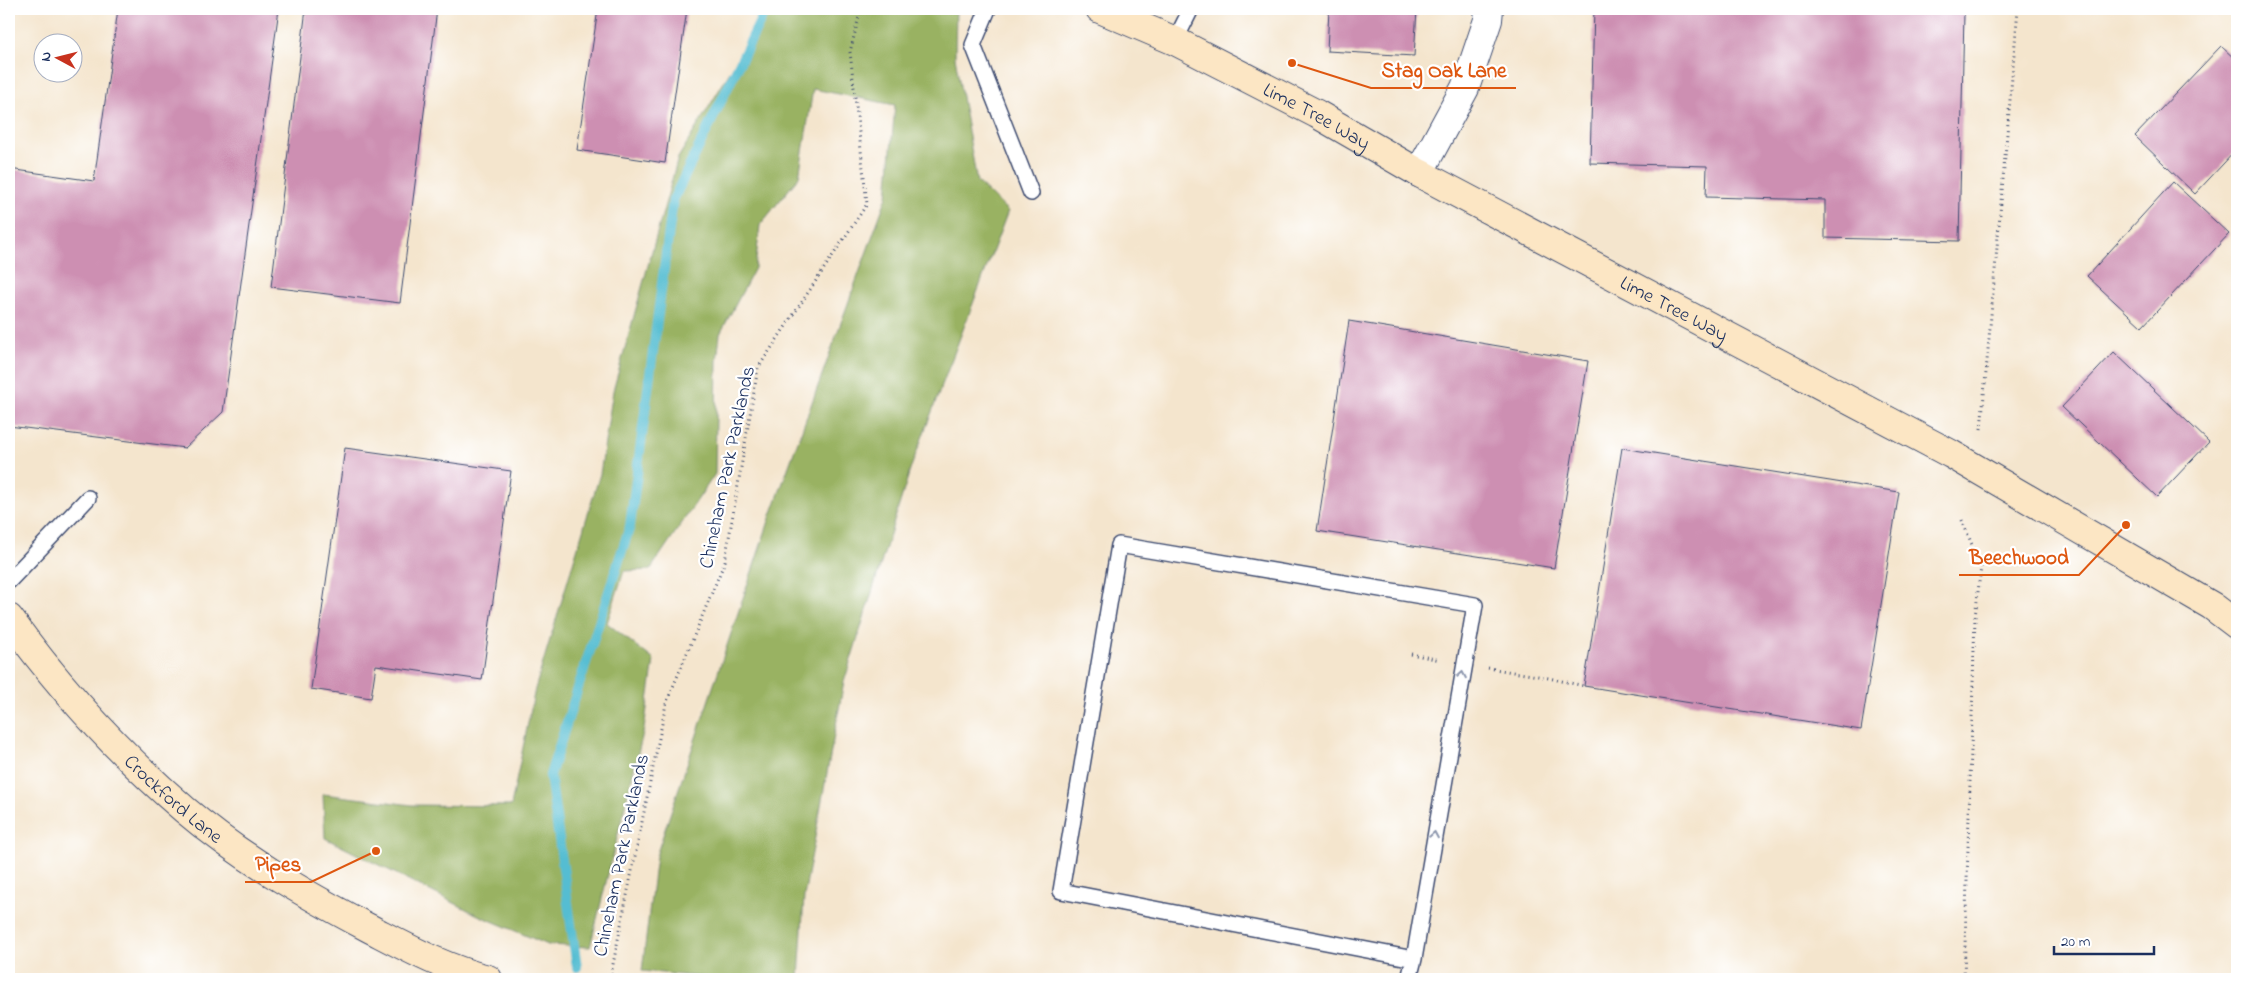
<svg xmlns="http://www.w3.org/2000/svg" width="2246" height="988" font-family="'Indie Flower',sans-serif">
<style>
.forest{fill:#99b262;stroke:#5a7060}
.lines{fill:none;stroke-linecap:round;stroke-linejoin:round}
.stream{stroke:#55bdd2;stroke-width:10}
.building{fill:#cd8fb2}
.lane-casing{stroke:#3c4a6f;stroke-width:18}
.street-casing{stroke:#3c4a6f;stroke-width:30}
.secondary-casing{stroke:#3c4a6f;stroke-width:30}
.path{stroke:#3c4a6f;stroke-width:3;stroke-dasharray:1 4;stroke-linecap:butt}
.lane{stroke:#fff;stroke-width:15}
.street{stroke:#fff;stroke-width:28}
.secondary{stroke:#fce6c4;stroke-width:28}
.oneway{stroke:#8d97ae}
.labels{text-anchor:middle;stroke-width:4.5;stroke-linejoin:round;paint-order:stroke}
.street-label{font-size:20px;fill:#1b2f5e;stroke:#fff}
.leader{fill:none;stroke:#de5710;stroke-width:2}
.callout-dot{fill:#de5710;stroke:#fff;stroke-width:2}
.callout-label{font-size:21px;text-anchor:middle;font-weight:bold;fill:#de5710;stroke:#fff;stroke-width:4.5;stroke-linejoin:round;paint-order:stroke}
</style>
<rect width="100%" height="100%" fill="#fff"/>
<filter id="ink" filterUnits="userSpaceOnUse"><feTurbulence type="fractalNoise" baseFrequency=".02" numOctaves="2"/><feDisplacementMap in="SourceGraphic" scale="10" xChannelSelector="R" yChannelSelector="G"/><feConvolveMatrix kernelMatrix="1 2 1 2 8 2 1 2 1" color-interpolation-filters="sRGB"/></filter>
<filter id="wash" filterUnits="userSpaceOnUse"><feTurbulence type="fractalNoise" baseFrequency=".0096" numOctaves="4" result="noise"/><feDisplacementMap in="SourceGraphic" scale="20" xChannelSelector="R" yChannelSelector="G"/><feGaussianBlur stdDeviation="1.12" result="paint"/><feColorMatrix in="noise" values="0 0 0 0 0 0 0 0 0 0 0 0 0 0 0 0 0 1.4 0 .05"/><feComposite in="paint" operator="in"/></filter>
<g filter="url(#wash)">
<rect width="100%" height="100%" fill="#f4e5cd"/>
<polygon class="forest" points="768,9 956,9 955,57 977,182 1008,211 911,467 844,682 804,896 799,979 721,979 642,971 656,856 770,518 887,196 895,105 813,89 799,177 760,225 755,268 720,334 717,361 715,474 650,570 624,571 607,623 654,660 644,729 590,947 548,945 478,915 325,838 323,794 412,805 511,806 535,689 600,474 613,391 678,158"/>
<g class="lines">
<polyline class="stream" points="577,967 550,775 630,526 673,200 766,9"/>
</g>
<g id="blocks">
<g class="building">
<polygon points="118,9 279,9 223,412 185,448 9,426 9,169 94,181"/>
<polygon points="306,9 437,9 400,303 271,287"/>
<polygon points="598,9 687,9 665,163 577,150"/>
<polygon points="1329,9 1417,9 1414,56 1327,51"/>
<polygon points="1594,9 1787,9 1964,13 1959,241 1825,238 1825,200 1706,197 1707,166 1590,163"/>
<polygon points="2221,46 2237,61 2237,149 2195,194 2135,136"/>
<polygon points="2173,182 2229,234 2142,327 2087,276"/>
<polygon points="1349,321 1588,361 1554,568 1317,531"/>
<polygon points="2114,352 2209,442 2157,497 2062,407"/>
<polygon points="345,448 511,471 482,680 376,665 371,698 311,689"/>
<polygon points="1622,448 1899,492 1861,730 1584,686"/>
</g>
</g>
</g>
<g filter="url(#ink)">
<use href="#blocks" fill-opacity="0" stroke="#3c4a6f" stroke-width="1"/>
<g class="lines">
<g class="lane-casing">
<g id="lane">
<polyline points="988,9 973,45 1031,193"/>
<polyline points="1175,41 1191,9"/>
<polyline points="9,581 88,498"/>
<polyline points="1409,979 1414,959 1475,605 1119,545 1061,891 1414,959"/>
</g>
</g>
<g class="street-casing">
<polyline id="street" points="1419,173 1465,88 1488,20 1489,9"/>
</g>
<g class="secondary-casing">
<g id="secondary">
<path id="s1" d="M1100,9L1175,41L1317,114L1419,173L1951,454L2212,606L2237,625"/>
<path id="s2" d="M9,618C59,687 120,754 185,810C240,857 303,893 367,927C406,947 445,969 488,979"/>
</g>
</g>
<g class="path">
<polyline points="1981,429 2018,9"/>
<polyline points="1962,520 1981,567 1975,617 1964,979"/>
<polyline points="1411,654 1440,660"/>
<polyline points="1488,668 1544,677 1584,686"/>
<polyline points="610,979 666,704 725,561 758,368 867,204 850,52 861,9"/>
</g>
<use href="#lane" class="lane"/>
<use href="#street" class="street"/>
<use href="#secondary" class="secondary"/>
</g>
<defs><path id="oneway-chevron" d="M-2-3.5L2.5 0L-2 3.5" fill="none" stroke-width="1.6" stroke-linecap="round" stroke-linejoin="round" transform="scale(1.25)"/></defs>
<g class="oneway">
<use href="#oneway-chevron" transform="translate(1462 675) rotate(-80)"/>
<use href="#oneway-chevron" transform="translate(1434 835) rotate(-80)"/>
</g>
</g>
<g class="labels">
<g class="street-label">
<text dy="7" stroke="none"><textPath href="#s1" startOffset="242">Lime Tree Way</textPath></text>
<text dy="7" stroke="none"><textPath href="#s1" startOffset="648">Lime Tree Way</textPath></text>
<text transform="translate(726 467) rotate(-78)" y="7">Chineham Park Parklands</text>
<text dy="7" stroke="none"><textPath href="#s2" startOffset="245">Crockford Lane</textPath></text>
<text transform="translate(620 855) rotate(-78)" y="7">Chineham Park Parklands</text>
</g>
</g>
<path class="leader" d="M1292 63L1371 88H1516M2126 525L2079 575H1959M376 851L311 882H245"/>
<g class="callout-dot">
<circle cx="1292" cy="63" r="5"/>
<circle cx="2126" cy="525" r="5"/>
<circle cx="376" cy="851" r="5"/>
</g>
<g class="callout-label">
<text x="1444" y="77">Stag Oak Lane</text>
<text x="2019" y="564">Beechwood</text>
<text x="278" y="871">Pipes</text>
</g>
<rect width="2246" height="988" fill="none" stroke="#fff" stroke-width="30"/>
<g transform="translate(58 58) rotate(277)"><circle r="24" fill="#ffffff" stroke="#a4acbf"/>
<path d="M0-4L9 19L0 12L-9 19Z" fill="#c8321e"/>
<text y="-8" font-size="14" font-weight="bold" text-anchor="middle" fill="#1b2f5e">N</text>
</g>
<path d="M2054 946v8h100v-8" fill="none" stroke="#1b2f5e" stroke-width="2.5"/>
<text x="2061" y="946" font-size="15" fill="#1b2f5e" stroke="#ffffff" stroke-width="4" paint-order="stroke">20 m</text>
</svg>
